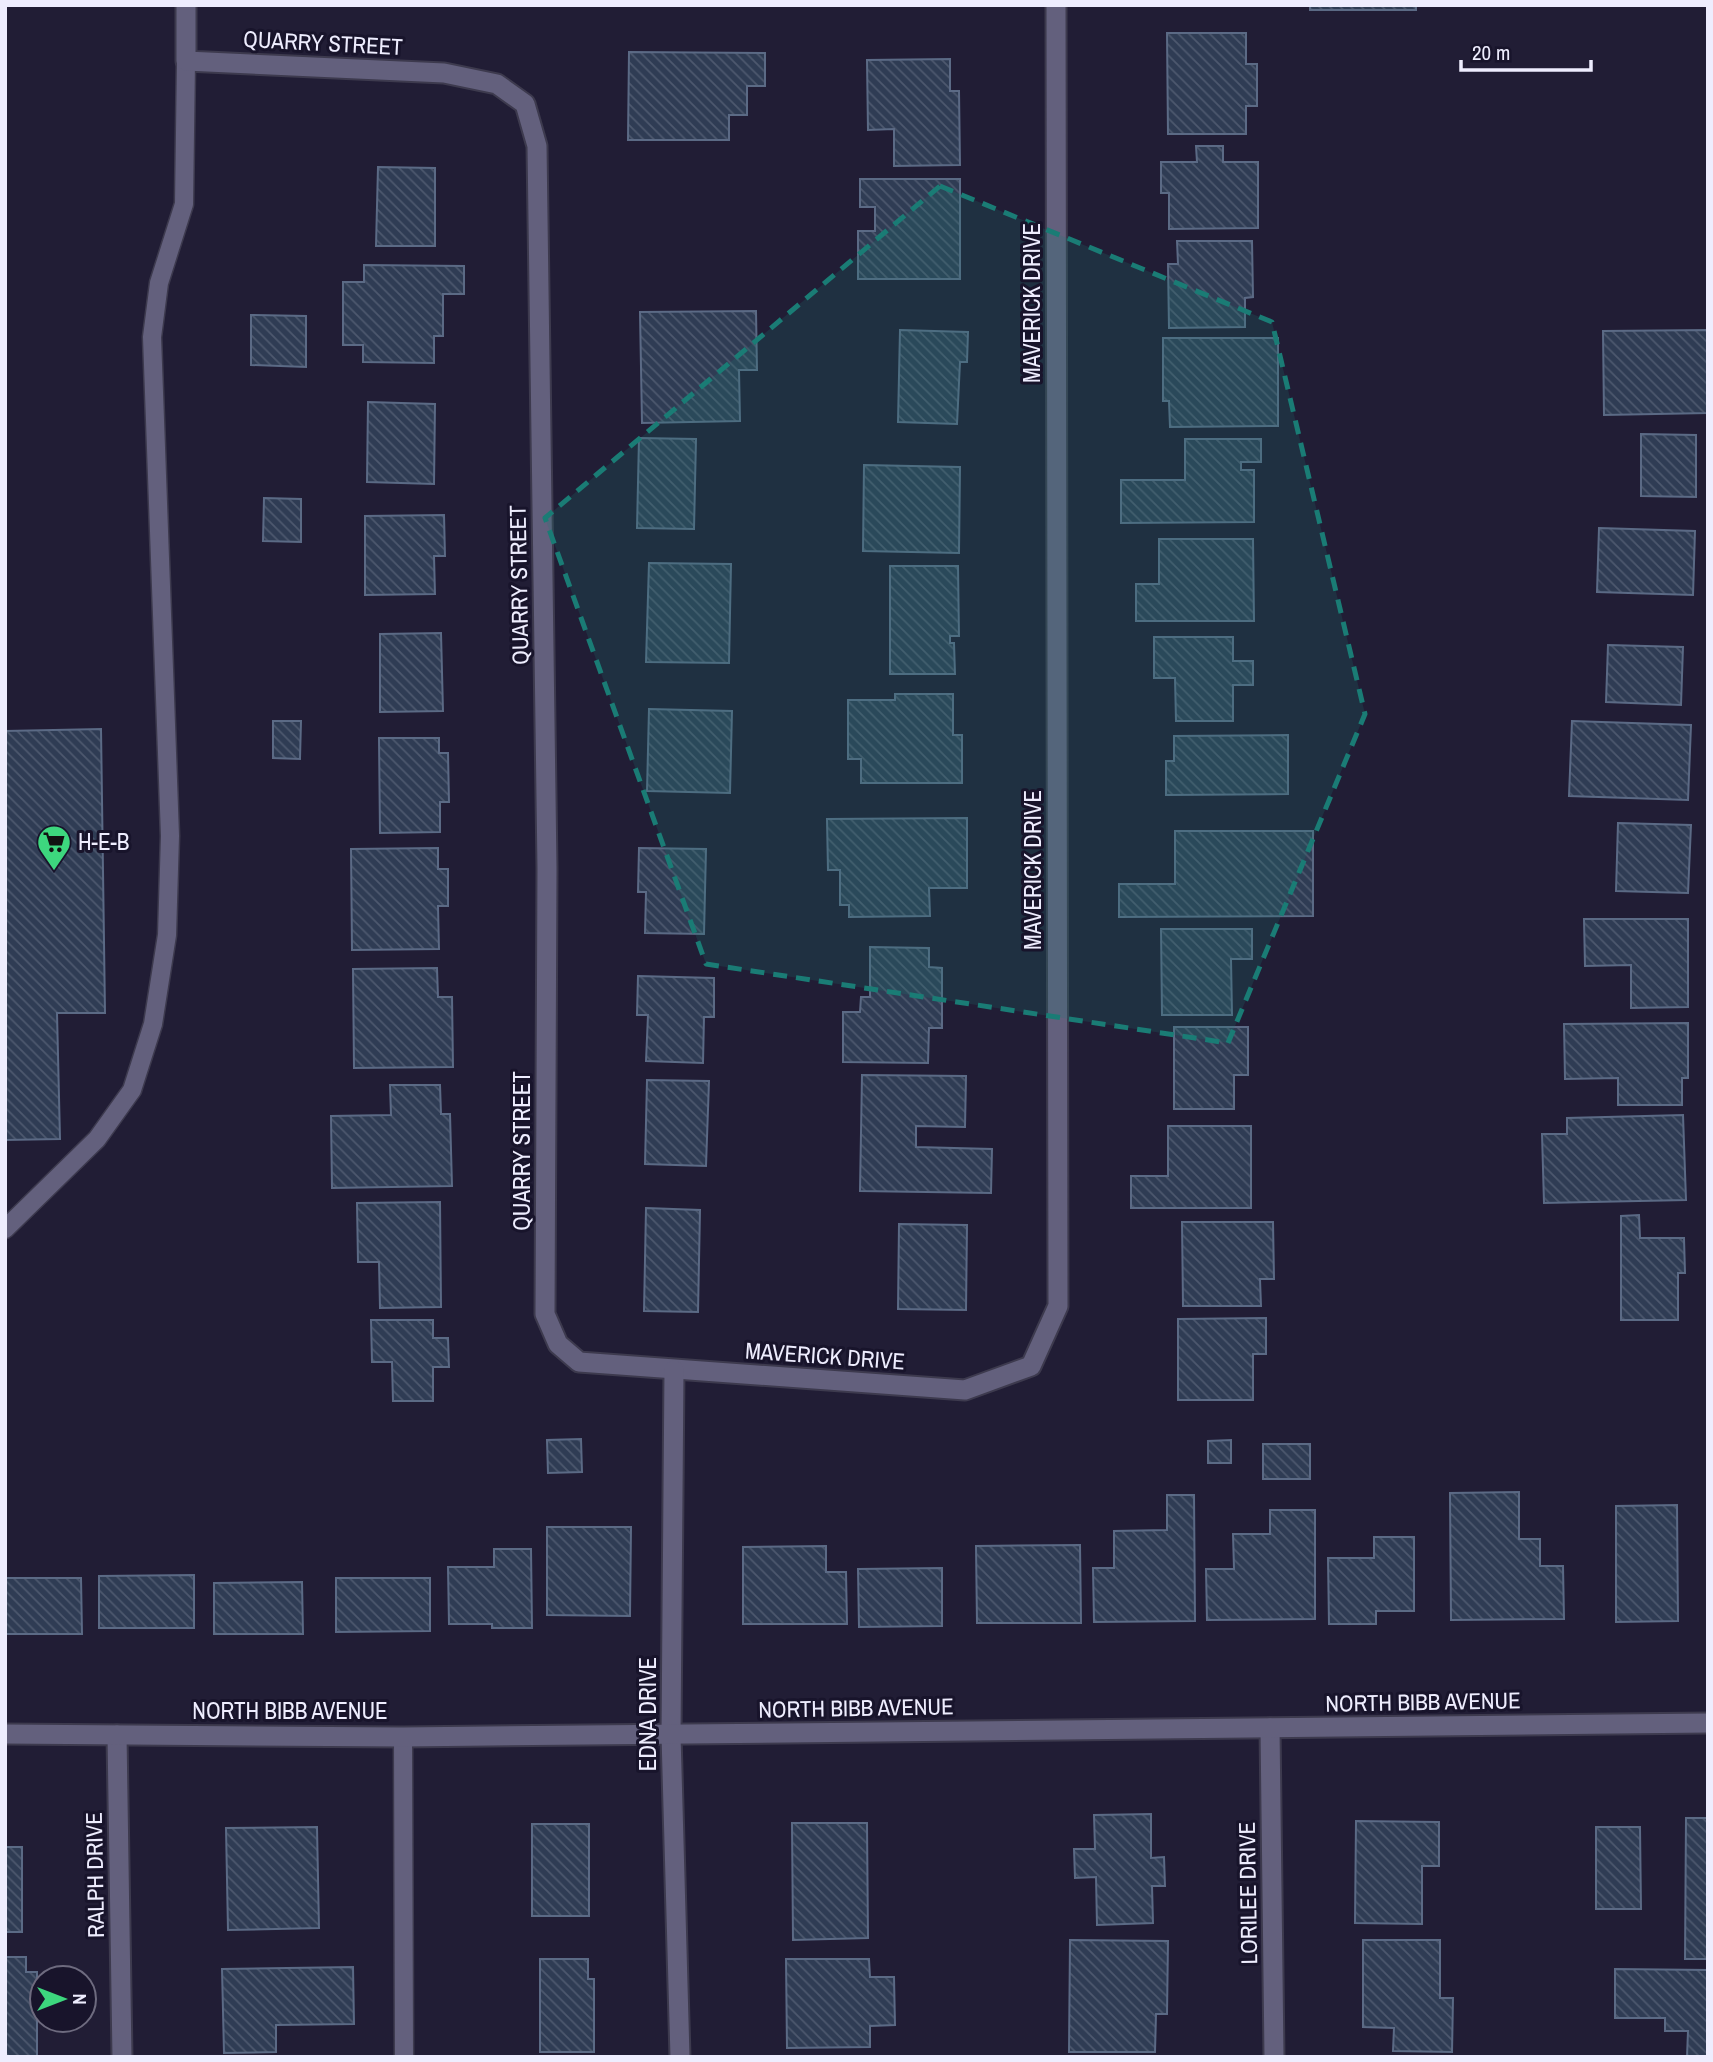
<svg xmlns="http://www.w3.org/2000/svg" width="1713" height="2062" font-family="'Archivo Narrow',sans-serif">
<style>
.building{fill:url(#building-back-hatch);stroke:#5b6a85;stroke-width:2}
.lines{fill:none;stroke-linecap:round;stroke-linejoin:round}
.service-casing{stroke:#3d3a4e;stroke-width:21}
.minor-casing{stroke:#3d3a4e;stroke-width:23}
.secondary-casing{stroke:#3d3a4e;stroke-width:23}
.service{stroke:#63607d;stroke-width:18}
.minor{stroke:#63607d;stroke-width:19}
.secondary{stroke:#63607d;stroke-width:19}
.marked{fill:#1a7c75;fill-opacity:0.2;stroke:#1a7c75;stroke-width:5;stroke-dasharray:14 9;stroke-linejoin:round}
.labels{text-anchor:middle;stroke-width:6;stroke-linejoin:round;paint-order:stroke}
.street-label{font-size:23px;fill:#eeedfe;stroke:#18142b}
.poi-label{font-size:23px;fill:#eeedfe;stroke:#18142b;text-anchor:start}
</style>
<defs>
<pattern id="building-back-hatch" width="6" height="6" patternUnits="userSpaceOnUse" patternTransform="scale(1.75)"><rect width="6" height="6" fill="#2f3c54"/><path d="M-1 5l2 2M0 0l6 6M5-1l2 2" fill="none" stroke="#4d586e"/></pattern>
</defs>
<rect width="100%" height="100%" fill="#211d35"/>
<g class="building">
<rect x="1310" y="5" width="106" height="5"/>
<polygon points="1167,33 1246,33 1246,64 1257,64 1257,106 1246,106 1246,134 1168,134"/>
<polygon points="629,52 765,53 765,86 747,86 747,115 729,115 729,140 628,140"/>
<polygon points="950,59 950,91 959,91 960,165 894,166 894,129 868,130 867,60"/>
<polygon points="1196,146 1223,146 1223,162 1258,162 1258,228 1169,229 1169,193 1161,193 1161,162 1197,162"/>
<polygon points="378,167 435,168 435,246 376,246"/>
<polygon points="860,179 960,179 960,279 858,279 858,231 875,231 875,207 860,207"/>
<polygon points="1177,241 1252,241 1253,297 1245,298 1245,327 1169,328 1168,264 1178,264"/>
<polygon points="364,265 464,266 464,294 443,294 443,336 434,336 434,363 363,362 363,345 343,345 343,282 364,282"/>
<polygon points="756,311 757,370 739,370 740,421 642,423 640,312"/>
<polygon points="251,315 306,316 306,367 251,365"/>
<polygon points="900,330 968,332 967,362 960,362 957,424 898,422"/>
<polygon points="1708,330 1708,413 1604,415 1603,331"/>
<polygon points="1163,338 1278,338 1278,426 1170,427 1169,401 1163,401"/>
<polygon points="368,402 435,404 434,484 367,482"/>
<polygon points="1641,434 1696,435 1696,497 1641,496"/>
<polygon points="639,438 696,439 694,529 637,528"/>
<polygon points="1185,439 1261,439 1261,462 1241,462 1241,470 1254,470 1254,522 1121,523 1121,480 1185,480"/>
<polygon points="864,465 960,467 959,553 863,551"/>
<polygon points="264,498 301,499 301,542 263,541"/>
<polygon points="444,515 445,556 434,556 435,594 365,595 365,516"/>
<polygon points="1599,528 1695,531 1693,595 1597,592"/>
<polygon points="1159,539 1253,539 1254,621 1136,621 1136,584 1159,584"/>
<polygon points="649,563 731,564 729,663 646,662"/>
<polygon points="890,566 958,566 959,636 950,636 950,643 954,643 955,674 890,674"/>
<polygon points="441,633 443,711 380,712 380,634"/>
<polygon points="1154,637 1233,637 1233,661 1253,661 1253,685 1233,685 1233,721 1176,721 1175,678 1154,678"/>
<polygon points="1608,645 1683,647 1681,705 1606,702"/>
<polygon points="895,694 953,694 953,735 962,735 962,783 861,783 861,759 848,759 848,700 895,700"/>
<polygon points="649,709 732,711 730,793 647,791"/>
<polygon points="273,721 301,721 300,759 273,758"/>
<polygon points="1572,721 1691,725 1688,800 1569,796"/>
<polygon points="5,728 5,731 101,729 105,1013 57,1013 60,1139 5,1140"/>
<polygon points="1288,735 1288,794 1166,795 1166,761 1174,761 1174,736"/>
<polygon points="379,738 439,738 439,753 448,753 449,802 440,802 440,832 380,833"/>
<polygon points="967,818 967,888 929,888 930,916 849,917 849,905 840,905 840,870 828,870 827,819"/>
<polygon points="1618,823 1691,825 1688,893 1616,891"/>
<polygon points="1175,831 1313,831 1313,916 1119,917 1119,884 1175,884"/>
<polygon points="438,848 438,869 448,869 448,906 438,906 439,949 352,950 351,849"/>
<polygon points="639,848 706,849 704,934 645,933 646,892 638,892"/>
<polygon points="1584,919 1688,919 1688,1007 1631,1008 1631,965 1585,966"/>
<polygon points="1161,929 1252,929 1252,959 1231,959 1232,1015 1162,1015"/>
<polygon points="870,947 929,948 929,967 942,968 942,1028 929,1028 928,1063 843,1062 843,1012 860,1012 861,997 870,997"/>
<polygon points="437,968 438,997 452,997 453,1067 354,1068 353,969"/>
<polygon points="638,976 714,978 714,1017 704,1017 703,1063 646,1061 648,1015 637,1015"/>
<polygon points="1688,1023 1688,1078 1682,1078 1682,1105 1618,1105 1618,1078 1565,1079 1564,1024"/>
<polygon points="1174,1027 1248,1027 1248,1075 1234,1075 1234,1109 1174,1109"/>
<polygon points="862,1075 966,1076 965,1127 916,1126 916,1147 992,1149 991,1193 860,1191"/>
<polygon points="647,1080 709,1081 706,1166 645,1164"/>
<polygon points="390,1085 440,1085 441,1114 450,1114 452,1186 332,1188 331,1116 391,1115"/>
<polygon points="1683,1115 1686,1200 1544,1203 1542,1134 1567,1134 1567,1118"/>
<polygon points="1168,1126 1251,1126 1251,1208 1131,1208 1131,1176 1168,1176"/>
<polygon points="440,1202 441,1307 380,1308 379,1262 358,1262 357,1203"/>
<polygon points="646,1208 700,1210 698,1312 644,1311"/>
<polygon points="1639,1215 1640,1238 1684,1238 1685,1273 1678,1273 1678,1320 1621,1320 1621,1216"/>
<polygon points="1182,1222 1273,1222 1274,1279 1260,1279 1261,1306 1183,1306"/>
<polygon points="899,1224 967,1225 966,1310 898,1309"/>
<polygon points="1266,1318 1266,1354 1253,1354 1253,1400 1178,1400 1178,1319"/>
<polygon points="371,1320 433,1320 433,1338 448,1338 449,1367 433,1367 433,1401 393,1401 392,1362 372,1362"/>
<polygon points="581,1439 582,1472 548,1473 547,1440"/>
<polygon points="1231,1440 1231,1463 1208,1463 1208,1441"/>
<rect x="1263" y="1444" width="47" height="35"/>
<polygon points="1519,1492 1519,1539 1540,1539 1540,1566 1563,1566 1564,1619 1451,1620 1450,1493"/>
<polygon points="1167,1495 1194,1495 1195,1621 1094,1622 1093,1568 1114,1568 1114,1531 1167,1530"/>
<polygon points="1677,1505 1678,1621 1616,1622 1616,1506"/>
<polygon points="1270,1510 1315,1510 1315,1619 1207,1620 1206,1569 1234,1569 1233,1534 1270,1534"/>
<polygon points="547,1527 631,1527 630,1616 547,1615"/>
<polygon points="1374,1537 1414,1537 1414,1611 1376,1611 1376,1624 1329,1624 1328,1558 1374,1558"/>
<polygon points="1080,1545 1081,1623 977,1623 976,1546"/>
<polygon points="826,1546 826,1572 846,1572 847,1624 743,1624 743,1547"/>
<polygon points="494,1549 531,1549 532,1628 492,1628 492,1624 449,1624 448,1567 494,1567"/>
<polygon points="942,1568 942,1626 859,1627 858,1569"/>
<polygon points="194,1575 194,1628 99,1628 99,1576"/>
<polygon points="5,1578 81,1578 82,1634 5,1634"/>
<polygon points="336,1578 430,1578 430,1631 336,1632"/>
<polygon points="302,1582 303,1634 214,1634 214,1583"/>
<polygon points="1151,1814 1151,1858 1164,1857 1165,1886 1152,1886 1153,1923 1097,1925 1096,1877 1075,1878 1074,1849 1095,1849 1094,1815"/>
<polygon points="1686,1818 1708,1818 1708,1959 1685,1959"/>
<polygon points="1356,1821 1439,1822 1439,1866 1422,1866 1422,1924 1355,1923"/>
<polygon points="792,1823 867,1823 868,1938 793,1940"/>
<rect x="532" y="1824" width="57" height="92"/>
<polygon points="317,1827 319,1928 228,1930 226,1828"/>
<polygon points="1596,1827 1640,1827 1641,1909 1596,1909"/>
<rect x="5" y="1847" width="17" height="85"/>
<polygon points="1070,1940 1168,1941 1167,2014 1156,2014 1155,2052 1069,2052"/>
<polygon points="1363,1940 1440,1940 1440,1998 1453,1998 1452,2052 1393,2051 1394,2028 1363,2027"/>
<polygon points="5,1957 26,1957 26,1972 37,1972 37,2057 5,2057"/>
<polygon points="540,1959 588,1959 588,1979 594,1979 594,2052 540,2052"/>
<polygon points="786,1959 869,1959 870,1977 894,1977 895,2025 870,2026 870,2047 787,2048"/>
<polygon points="353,1967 354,2024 276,2025 276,2052 224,2053 222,1969"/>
<polygon points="1615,1969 1708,1970 1708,2057 1687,2057 1688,2031 1665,2031 1665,2018 1615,2018"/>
</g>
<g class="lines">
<g class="service-casing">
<g id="service">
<polyline points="5,1229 97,1139 132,1090 153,1024 167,935 170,836 152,337 159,283 184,204 186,61"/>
<polyline points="403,1737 404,2057"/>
</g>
</g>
<g class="minor-casing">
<g id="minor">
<polyline points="186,5 186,61 444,73 497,84 525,104 537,146 547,868 545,1314 558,1344 579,1362 965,1390 1031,1366 1058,1306 1056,5"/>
<polyline points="674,1370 671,1735 680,2057"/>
<polyline points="1270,1728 1274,2057"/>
<polyline points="117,1735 122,2057"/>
</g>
</g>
<g class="secondary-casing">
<polyline id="secondary" points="5,1734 403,1737 1708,1723"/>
</g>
<use href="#service" class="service"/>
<use href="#minor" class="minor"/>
<use href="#secondary" class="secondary"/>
</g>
<path class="marked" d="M940,186L1272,322L1365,714L1228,1043L706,964L545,518Z"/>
<defs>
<g id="supermarket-pin" transform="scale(1.75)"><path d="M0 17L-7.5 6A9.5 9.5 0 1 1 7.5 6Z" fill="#3dd77e" stroke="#18142b"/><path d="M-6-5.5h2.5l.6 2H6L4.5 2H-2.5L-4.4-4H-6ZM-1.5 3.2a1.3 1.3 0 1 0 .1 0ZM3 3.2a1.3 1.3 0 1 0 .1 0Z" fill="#111"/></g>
</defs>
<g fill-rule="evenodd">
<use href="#supermarket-pin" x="54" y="842"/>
</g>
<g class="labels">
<g class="street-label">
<text transform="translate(323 43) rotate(3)" y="8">QUARRY STREET</text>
<text transform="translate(1032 303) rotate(-90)" y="8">MAVERICK DRIVE</text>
<text transform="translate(519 585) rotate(-91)" y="8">QUARRY STREET</text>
<text transform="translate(1033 870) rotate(-90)" y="8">MAVERICK DRIVE</text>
<text transform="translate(522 1151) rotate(-90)" y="8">QUARRY STREET</text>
<text transform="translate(825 1356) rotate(4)" y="8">MAVERICK DRIVE</text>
<text transform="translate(1423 1702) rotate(-1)" y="8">NORTH BIBB AVENUE</text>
<text transform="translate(856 1708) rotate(-1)" y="8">NORTH BIBB AVENUE</text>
<text x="290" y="1719">NORTH BIBB AVENUE</text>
<text transform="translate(648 1714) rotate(-90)" y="8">EDNA DRIVE</text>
<text transform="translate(95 1875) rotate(-91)" y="8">RALPH DRIVE</text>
<text transform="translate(1248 1893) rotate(-91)" y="8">LORILEE DRIVE</text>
</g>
<g class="poi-label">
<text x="78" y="850">H-E-B</text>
</g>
</g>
<rect width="1713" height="2062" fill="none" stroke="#eeedfe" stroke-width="14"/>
<g transform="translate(63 1999) rotate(90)"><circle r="33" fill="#18142b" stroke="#6e6b7f" stroke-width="2"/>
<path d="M0-5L12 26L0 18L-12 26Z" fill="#3dd77e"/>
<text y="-10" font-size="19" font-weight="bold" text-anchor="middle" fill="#eeedfe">N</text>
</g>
<path d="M1461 60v10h130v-10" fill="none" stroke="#eeedfe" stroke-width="3.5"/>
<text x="1472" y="60" font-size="21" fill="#eeedfe" stroke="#18142b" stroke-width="5" paint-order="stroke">20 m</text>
</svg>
